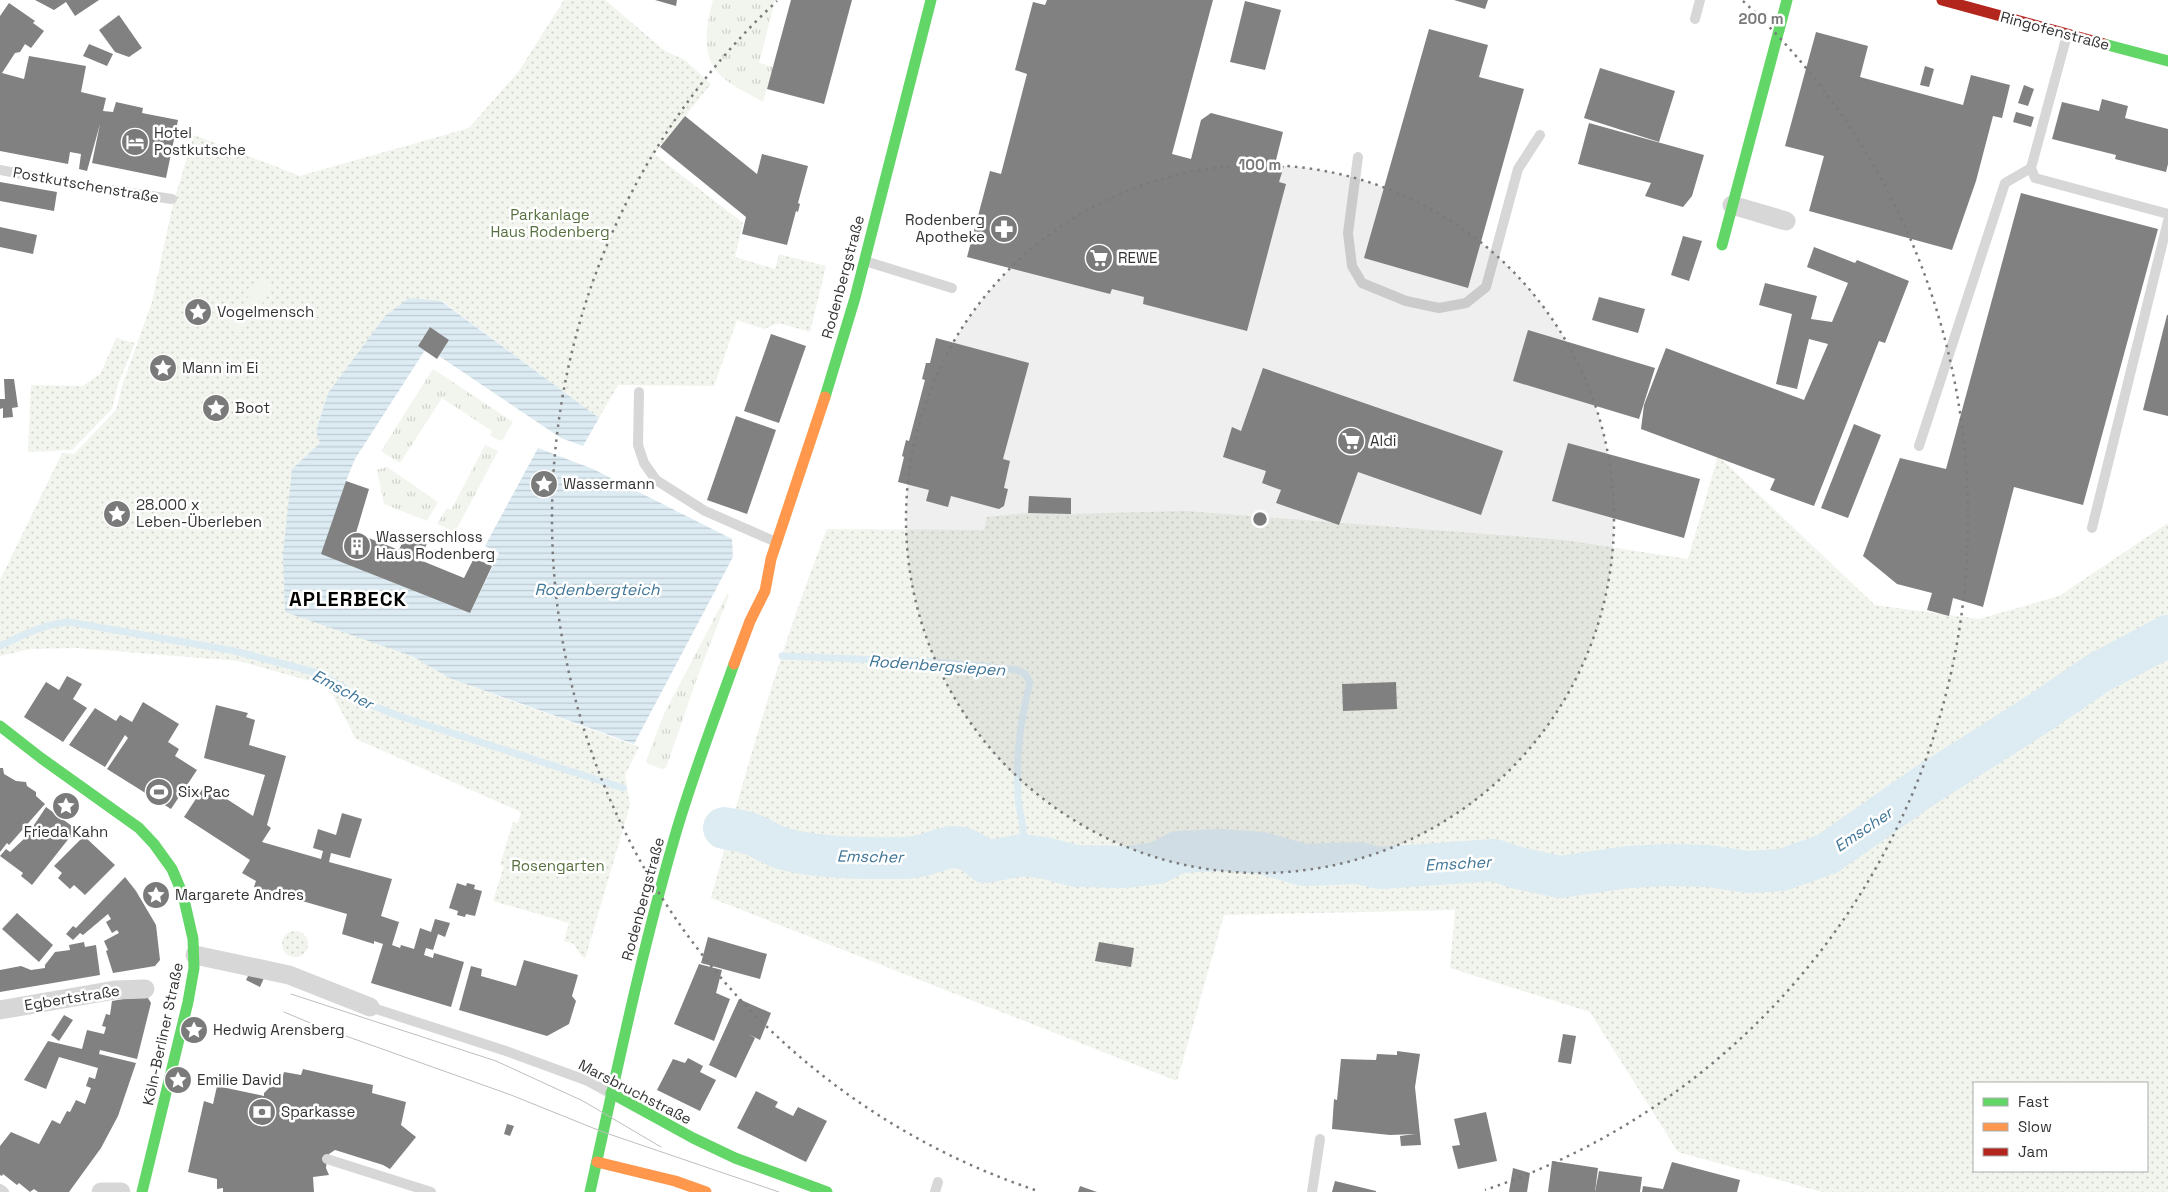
<svg xmlns="http://www.w3.org/2000/svg" width="2168" height="1192" font-family="'Space Grotesk',sans-serif">
<style>
.grass{fill:url(#grass-tufts)}
.park{fill:url(#park-dots);fill-rule:evenodd}
.pitch{fill:#f1f5ed}
.water{fill:url(#water-rules)}
.lines{fill:none;stroke-linecap:round;stroke-linejoin:round}
.stream{stroke:#ddebf3;stroke-width:7}
.river{stroke:#ddebf3;stroke-width:42}
.building{fill:#818181}
.lane{stroke:#d7d7d7;stroke-width:10}
.street{stroke:#d7d7d7;stroke-width:19}
.fast{stroke:#63d668;stroke-width:11}
.slow{stroke:#ff974d;stroke-width:11}
.jam{stroke:#b3261e;stroke-width:11}
.tram{stroke:#bebebe;stroke-width:1}
.ring{fill:none;stroke:#7a7a7a;stroke-width:2.5;stroke-dasharray:2.5 5}
.labels{text-anchor:middle;stroke-width:5;stroke-linejoin:round;paint-order:stroke}
.street-label{font-size:15px;fill:#333;stroke:#fff}
.poi-label{font-size:15px;fill:#333;stroke:#fff;text-anchor:start}
.park-label{font-size:15px;fill:#56703f;stroke:#fff}
.water-label{font-size:16px;font-style:italic;fill:#3f7597;stroke:#fff}
.district-label{font-size:20px;font-weight:bold;letter-spacing:1px;fill:#000;stroke:#fff}
.centre{fill:#7a7a7a;stroke:#fff;stroke-width:2.5}
.ring-label{font-size:15px;text-anchor:middle;font-weight:bold;fill:#7a7a7a;stroke:#fff;stroke-width:5;stroke-linejoin:round;paint-order:stroke}
</style>
<defs>
<pattern id="grass-tufts" width="24" height="20" patternUnits="userSpaceOnUse" patternTransform="scale(1.25)"><rect width="24" height="20" fill="#f1f5ed"/><path d="M3 7l-1-3M5 7V3M7 7l1-3M15 17l-1-3M17 17v-4M19 17l1-3" fill="none" stroke="#cfd2cc"/></pattern>
<pattern id="park-dots" width="8" height="8" patternUnits="userSpaceOnUse" patternTransform="scale(1.25)"><rect width="8" height="8" fill="#f1f5ed"/><path d="M2 2h.1M6 6h.1" fill="none" stroke="#cfd2cc" stroke-width="1.8" stroke-linecap="round"/></pattern>
<pattern id="water-rules" width="6" height="5" patternUnits="userSpaceOnUse" patternTransform="scale(1.25)"><rect width="6" height="5" fill="#ddebf3"/><path d="M0 2.5h6" fill="none" stroke="#becad1"/></pattern>
</defs>
<rect width="100%" height="100%" fill="#fff"/>
<g class="grass">
<path d="M713,0H775L759,63L773,67L763,102C750,94 731,86 720,75C700,56 707,23 713,0Z"/>
<polygon points="433,369 513,422 502,441 490,436 492,431 442,398 400,463 381,451"/>
<polygon points="485,445 498,451 455,532 437,524 447,508 451,510"/>
<polygon points="387,467 438,502 427,521 384,504 377,470"/>
<polygon points="727,594 729,595 696,681 666,768 662,769 648,764 646,761 664,714"/>
</g>
<g class="park">
<polygon points="564,0 605,0 665,51 685,60 711,84 654,154 743,223 735,257 775,269 779,254 826,266 810,332 779,323 764,329 737,320 714,386 618,385 599,418 442,301 385,316 328,393 316,431 320,443 292,469 412,656 449,678 639,747 625,775 630,805 585,959 579,953 574,944 564,941 569,923 493,901 504,866 500,865 513,822 518,823 521,812 356,739 328,686 239,661 76,648 30,649 0,656 0,580 62,453 74,454 116,410 122,386 152,302 173,204 194,135 300,176 469,128 519,71"/>
<polygon points="116,338 135,343 118,384 112,409 72,450 28,452 31,385 83,386 101,373"/>
<path d="M1718,456L1875,605L1979,619L2059,596L2168,523V1192H1822L1678,1152L1590,1012L1450,968L1455,910L1224,915L1177,1081L711,898C745,773 780,649 827,529L984,530L987,517L1028,513L1071,514L1185,511L1564,540L1688,559ZM1974,1083H2147V1171H1974Z"/>
<circle cx="295" cy="944" r="13"/>
</g>
<polygon class="pitch" points="262,278 274,287 240,333 228,324"/>
<polygon class="water" points="409,298 441,301 599,418 583,446 561,438 439,356 449,340 430,327 418,346 425,350 355,459 346,481 322,554 470,613 499,553 485,546 538,448 593,469 732,539 733,557 634,744 449,678 412,656 285,612 283,554 292,469 320,443 316,431 328,393 385,316"/>
<g class="lines">
<g class="stream">
<path d="M0,646C23,635 44,624 69,622L235,651L318,673L340,685L369,704L399,716L623,788"/>
<path d="M782,656L932,662L991,667L1017,670L1025,674L1030,682C1020,722 1016,754 1018,796C1018,805 1021,813 1022,822C1024,835 1023,844 1028,856"/>
</g>
<path class="river" d="M724,828C734,830 745,831 754,835C763,839 772,845 781,848C819,859 864,858 903,858C940,858 951,831 985,862L1023,855L1045,858L1076,866L1127,867L1158,863L1178,852L1220,850L1262,853L1304,865L1358,863L1380,868L1494,860L1518,868L1560,877L1628,867L1667,865L1708,866L1748,872L1782,870L1827,854L1923,787L2047,708L2098,673L2168,636"/>
</g>
<g class="building">
<polygon points="35,0 99,0 75,16 66,2 54,10"/>
<polygon points="655,0 677,0 676,6"/>
<polygon points="791,0 852,0 824,104 767,89"/>
<polygon points="1047,0 1213,0 1172,154 1191,159 1201,120 1211,113 1283,132 1275,164 1284,166 1279,182 1286,184 1247,331 1143,304 1144,297 1112,289 1110,294 967,257 990,171 1001,174 1027,74 1015,70 1033,2 1045,5"/>
<polygon points="1454,0 1488,0 1485,9"/>
<polygon points="1245,1 1281,10 1265,70 1230,62"/>
<polygon points="9,3 35,21 33,23 44,31 31,48 25,44 20,52 15,53 2,73 24,79 29,56 86,66 81,92 106,98 103,111 113,112 116,102 143,108 142,113 178,120 166,178 92,163 100,124 87,171 79,169 81,154 70,152 68,164 0,151 0,16"/>
<polygon points="119,15 142,48 129,57 115,52 99,30"/>
<polygon points="1429,29 1488,45 1479,77 1524,89 1468,288 1364,258"/>
<polygon points="1816,32 1868,46 1860,77 1963,105 1971,75 2010,85 2002,118 1993,116 1976,181 1952,250 1809,211 1824,156 1785,146"/>
<polygon points="89,44 113,54 107,66 83,56"/>
<polygon points="1925,66 1934,69 1929,87 1920,85"/>
<polygon points="1600,68 1675,91 1659,142 1584,118"/>
<polygon points="2024,85 2034,89 2028,106 2018,103"/>
<polygon points="2102,99 2128,106 2125,118 2168,129 2168,164 2166,172 2115,159 2116,155 2052,139 2062,102 2099,111"/>
<polygon points="2016,112 2034,117 2031,127 2013,122"/>
<polygon points="685,116 757,174 762,154 808,166 798,203 800,204 798,212 796,211 787,245 742,234 746,217 660,147"/>
<polygon points="1589,123 1704,155 1692,196 1683,207 1645,196 1651,183 1578,164"/>
<polygon points="0,182 57,192 54,211 0,201"/>
<polygon points="2021,193 2158,229 2083,505 2014,487 1983,607 1953,598 1949,616 1927,610 1932,593 1897,584 1863,556 1900,458 1946,469"/>
<polygon points="0,227 37,235 33,254 0,247"/>
<polygon points="1683,236 1702,241 1689,281 1671,275"/>
<polygon points="1814,247 1855,263 1857,260 1909,281 1885,343 1879,341 1814,506 1770,490 1775,479 1641,429 1644,405 1666,348 1804,400 1828,344 1809,339 1797,389 1776,384 1792,314 1759,305 1765,283 1817,296 1811,319 1832,322 1848,283 1807,267"/>
<polygon points="1599,297 1645,309 1638,333 1592,320"/>
<polygon points="2167,315 2168,315 2168,416 2143,410"/>
<polygon points="430,327 449,340 437,359 418,346"/>
<polygon points="1528,330 1655,368 1639,419 1513,381"/>
<polygon points="771,334 806,346 779,423 744,411"/>
<polygon points="936,338 1029,363 1003,459 1010,461 1004,488 1008,489 1004,506 999,509 951,496 948,507 926,501 929,490 898,482 904,457 902,456 906,440 909,441 925,380 922,379 926,363 930,363"/>
<polygon points="1263,368 1503,451 1481,515 1358,472 1339,525 1276,503 1281,490 1262,483 1266,471 1223,457 1232,427 1241,431"/>
<polygon points="4,379 14,379 18,407 12,408 13,417 3,418 3,408 0,409 0,399 5,399"/>
<polygon points="736,416 776,430 747,514 707,500"/>
<polygon points="1854,424 1881,435 1848,518 1821,508"/>
<polygon points="1568,443 1700,479 1684,538 1552,501"/>
<polygon points="346,481 369,489 356,533 399,550 406,534 427,543 420,560 464,578 474,558 492,566 470,613 321,554"/>
<polygon points="1029,496 1071,498 1071,514 1028,513"/>
<polygon points="67,676 82,684 73,699 87,708 63,742 24,717 46,682 59,690"/>
<polygon points="1396,682 1397,709 1343,711 1342,684"/>
<polygon points="143,702 179,724 168,742 179,749 175,756 197,770 171,809 107,769 128,738 125,735 105,767 69,745 95,708 116,721 120,715 132,722"/>
<polygon points="216,705 248,713 246,717 255,720 249,745 286,756 267,825 271,828 262,842 321,859 323,851 313,848 318,829 336,835 342,813 362,819 350,858 331,853 329,862 392,879 381,916 399,922 392,945 400,948 401,945 414,949 420,928 431,932 435,919 450,923 445,937 438,934 433,950 426,948 424,955 433,958 434,953 464,962 451,1007 371,983 383,944 374,941 374,944 342,934 347,914 254,887 256,881 242,873 250,860 184,817 205,785 253,816 265,775 204,758"/>
<polygon points="0,768 3,768 4,774 16,781 26,782 27,786 36,792 36,796 45,804 9,845 7,843 0,852"/>
<polygon points="46,807 80,832 73,839 70,837 32,885 21,876 23,873 0,856 6,849 10,852 26,837"/>
<polygon points="84,836 115,865 85,895 74,885 70,889 58,878 62,873 54,866"/>
<polygon points="125,877 136,891 156,925 160,960 155,966 113,973 106,951 108,950 104,941 119,933 117,930 112,933 106,922 111,919 108,914 83,935 80,933 73,940 66,934 73,926 76,928"/>
<polygon points="457,883 466,886 467,883 475,885 474,889 482,891 475,916 466,914 465,917 457,915 458,911 449,908"/>
<polygon points="17,913 53,945 39,962 2,929"/>
<polygon points="708,937 767,954 760,979 701,963"/>
<polygon points="84,942 85,947 96,945 100,975 0,992 0,970 21,966 31,970 45,968 45,965 55,952 70,950 69,945"/>
<polygon points="1099,942 1134,948 1131,967 1095,961"/>
<polygon points="524,960 578,975 572,996 576,1001 569,1024 547,1036 459,1010 471,966 482,969 481,976 516,986"/>
<polygon points="699,964 722,970 716,993 730,999 714,1041 674,1024"/>
<polygon points="250,972 264,978 260,987 246,980"/>
<polygon points="146,995 151,1003 137,1059 100,1050 99,1054 136,1063 118,1116 101,1148 69,1192 38,1192 34,1189 30,1192 19,1183 17,1185 3,1174 2,1176 0,1175 0,1146 11,1132 39,1144 52,1120 60,1124 67,1111 70,1112 76,1100 85,1104 91,1088 86,1086 89,1077 95,1079 98,1068 59,1057 46,1089 24,1080 48,1041 82,1049 87,1030 104,1034 106,1027 102,1026 106,1014 110,1015 112,1001"/>
<polygon points="739,999 771,1013 760,1040 748,1034 755,1038 736,1078 709,1065"/>
<polygon points="64,1015 73,1020 59,1041 51,1035"/>
<polygon points="1563,1034 1576,1036 1571,1064 1558,1062"/>
<polygon points="1397,1051 1420,1054 1415,1087 1421,1145 1401,1146 1400,1136 1415,1134 1390,1135 1332,1129 1334,1099 1337,1100 1341,1059 1376,1060 1377,1054 1397,1055"/>
<polygon points="688,1058 703,1066 700,1072 716,1080 700,1111 657,1090 673,1059 685,1063"/>
<polygon points="303,1069 373,1085 372,1093 406,1102 401,1125 416,1137 390,1169 383,1165 335,1150 329,1154 327,1159 326,1168 329,1175 313,1177 314,1192 223,1192 223,1188 217,1189 217,1179 188,1172 204,1101 213,1104 217,1086 264,1096 264,1093 270,1087 276,1085 280,1086 284,1072 301,1075"/>
<polygon points="756,1091 778,1102 775,1107 793,1116 798,1107 827,1121 806,1162 737,1128"/>
<polygon points="1486,1112 1497,1161 1458,1169 1452,1146 1460,1145 1454,1119"/>
<polygon points="507,1124 514,1126 510,1136 504,1134"/>
<polygon points="1552,1161 1598,1168 1595,1192 1548,1192"/>
<polygon points="1672,1162 1740,1180 1737,1192 1642,1192 1643,1186 1663,1189"/>
<polygon points="1513,1168 1530,1173 1527,1192 1509,1192"/>
<polygon points="1599,1171 1642,1177 1640,1192 1595,1192"/>
<polygon points="1335,1181 1376,1191 1376,1192 1332,1192"/>
<polygon points="1080,1186 1097,1192 1078,1192"/>
</g>
<g class="lines">
<g class="lane">
<polyline points="1695,19 1700,0"/>
<polyline points="2067,35 2031,168 2035,178 2168,214"/>
<polyline points="1358,157 1348,233 1352,266 1362,283 1406,301 1439,308 1466,303 1486,287 1518,169 1540,135"/>
<polyline points="0,170 90,187 172,199"/>
<polyline points="865,261 952,288"/>
<polyline points="639,392 638,445 644,463 656,480 705,511 776,542"/>
<polyline points="1919,446 2005,183 2031,168"/>
<polyline points="2092,528 2168,221"/>
<polyline points="370,1007 506,1051 588,1081 610,1093"/>
<polyline points="327,1159 431,1192"/>
<polyline points="0,1189 4,1192"/>
<polyline points="935,1192 938,1182"/>
<polyline points="1312,1192 1320,1139"/>
</g>
<g class="street">
<polyline points="1732,205 1786,221"/>
<polyline points="195,955 289,975 370,1007"/>
<polyline points="0,1010 115,990 145,989"/>
<polyline points="101,1192 121,1192"/>
</g>
<g class="fast">
<polyline points="2104,44 2168,61"/>
<polyline points="1722,245 1787,0"/>
<polyline points="825,397 855,298 931,0"/>
<polyline points="0,726 41,758 139,828 154,844 172,869 183,895 193,939 194,968 188,1002 142,1192"/>
<polyline points="611,1093 693,1138 735,1158 827,1192"/>
<path d="M590,1192C616,1075 640,958 673,843C690,782 713,723 734,664"/>
</g>
<g class="slow">
<polyline points="734,664 750,621 765,591 771,559 825,397"/>
<polyline points="597,1162 675,1181 706,1192"/>
</g>
<polyline class="jam" points="1942,0 2104,44"/>
<g class="tram">
<polyline points="291,994 496,1061 583,1101 661,1147"/>
<polyline points="284,1012 315,1025 511,1095 603,1132 779,1192"/>
</g>
</g>
<circle cx="1260" cy="519" r="354" fill="#7a7a7a" fill-opacity=".12"/>
<g class="ring">
<circle cx="1260" cy="519" r="354"/>
<path d="M1035 1190A708 708 0 0 1 777 1M1743 1A708 708 0 0 1 1485 1190"/>
</g>
<defs>
<g id="hotel-disc" transform="scale(1.4375)"><circle r="9.5" fill="#7a7a7a" stroke="#fff"/><path d="M-6-4.5h1.5V1H6V5H4.5V3h-9V5H-6ZM-4 0a1.8 1.8 0 1 1 3.6 0ZM.5 0V-2.5h3Q6-2.5 6 0Z" fill="#fff"/></g>
<g id="pharmacy-disc" transform="scale(1.4375)"><circle r="9.5" fill="#7a7a7a" stroke="#fff"/><path d="M-2-6h4v4h4v4h-4v4h-4v-4h-4v-4h4Z" fill="#fff"/></g>
<g id="supermarket-disc" transform="scale(1.4375)"><circle r="9.5" fill="#7a7a7a" stroke="#fff"/><path d="M-6-5.5h2.5l.6 2H6L4.5 2H-2.5L-4.4-4H-6ZM-1.5 3.2a1.3 1.3 0 1 0 .1 0ZM3 3.2a1.3 1.3 0 1 0 .1 0Z" fill="#fff"/></g>
<g id="sight-disc" transform="scale(1.4375)"><circle r="9.5" fill="#7a7a7a" stroke="#fff"/><path d="M0-6L1.8-2.2L6-1.7L2.9 1.2L3.7 5.4L0 3.3L-3.7 5.4L-2.9 1.2L-6-1.7L-1.8-2.2Z" fill="#fff"/></g>
<g id="building-disc" transform="scale(1.4375)"><circle r="9.5" fill="#7a7a7a" stroke="#fff"/><path d="M-4-6H4V6H1V3H-1V6H-4ZM-2.5-4.3h1.7v1.8h-1.7ZM.8-4.3h1.7v1.8H.8ZM-2.5-1h1.7V.8h-1.7ZM.8-1h1.7V.8H.8Z" fill="#fff"/></g>
<g id="stadium-disc" transform="scale(1.4375)"><circle r="9.5" fill="#7a7a7a" stroke="#fff"/><path d="M0-5a6.5 5 0 1 0 0 10a6.5 5 0 1 0 0-10ZM-3.5-1.8h7v3.6h-7Z" fill="#fff"/></g>
<g id="bank-disc" transform="scale(1.4375)"><circle r="9.5" fill="#7a7a7a" stroke="#fff"/><path d="M-6-4H6V4H-6ZM0-2.3a2.3 2.3 0 1 0 0 4.6a2.3 2.3 0 1 0 0-4.6Z" fill="#fff"/></g>
</defs>
<g fill-rule="evenodd">
<use href="#hotel-disc" x="135" y="142"/>
<use href="#pharmacy-disc" x="1004" y="229"/>
<use href="#supermarket-disc" x="1099" y="258"/>
<use href="#sight-disc" x="198" y="312"/>
<use href="#sight-disc" x="163" y="368"/>
<use href="#sight-disc" x="216" y="408"/>
<use href="#supermarket-disc" x="1351" y="441"/>
<use href="#sight-disc" x="544" y="484"/>
<use href="#sight-disc" x="117" y="514"/>
<use href="#building-disc" x="357" y="546"/>
<use href="#stadium-disc" x="159" y="792"/>
<use href="#sight-disc" x="66" y="806"/>
<use href="#sight-disc" x="156" y="895"/>
<use href="#sight-disc" x="194" y="1030"/>
<use href="#sight-disc" x="178" y="1080"/>
<use href="#bank-disc" x="262" y="1112"/>
</g>
<g class="labels">
<g class="street-label">
<text transform="translate(2055 31) rotate(15)" y="5">Ringofenstraße</text>
<text transform="translate(86 185) rotate(10)" y="5">Postkutschenstraße</text>
<text transform="translate(843 277) rotate(-75)" y="5">Rodenbergstraße</text>
<text transform="translate(643 899) rotate(-75)" y="5">Rodenbergstraße</text>
<text transform="translate(72 998) rotate(-9)" y="5">Egbertstraße</text>
<text transform="translate(163 1034) rotate(-78)" y="5">Köln-Berliner Straße</text>
<text transform="translate(635 1092) rotate(27)" y="5">Marsbruchstraße</text>
</g>
<g class="poi-label">
<text x="154" y="138">Hotel<tspan x="154" dy="17">Postkutsche</tspan></text>
<text x="985" y="225" text-anchor="end">Rodenberg<tspan x="985" dy="17">Apotheke</tspan></text>
<text x="1118" y="263">REWE</text>
<text x="217" y="317">Vogelmensch</text>
<text x="182" y="373">Mann im Ei</text>
<text x="235" y="413">Boot</text>
<text x="1370" y="446">Aldi</text>
<text x="563" y="489">Wassermann</text>
<text x="136" y="510">28.000 x<tspan x="136" dy="17">Leben-Überleben</tspan></text>
<text x="376" y="542">Wasserschloss<tspan x="376" dy="17">Haus Rodenberg</tspan></text>
<text x="178" y="797">Six Pac</text>
<text x="66" y="837" text-anchor="middle">Frieda Kahn</text>
<text x="175" y="900">Margarete Andres</text>
<text x="213" y="1035">Hedwig Arensberg</text>
<text x="197" y="1085">Emilie David</text>
<text x="281" y="1117">Sparkasse</text>
</g>
<g class="park-label">
<text x="550" y="220">Parkanlage<tspan x="550" dy="17">Haus Rodenberg</tspan></text>
<text x="558" y="871">Rosengarten</text>
</g>
<g class="water-label">
<text x="597" y="595">Rodenbergteich</text>
<text transform="translate(937 665) rotate(4)" y="6">Rodenbergsiepen</text>
<text transform="translate(343 689) rotate(28)" y="6">Emscher</text>
<text transform="translate(1863 829) rotate(-34)" y="6">Emscher</text>
<text transform="translate(870 856) rotate(1)" y="6">Emscher</text>
<text transform="translate(1458 863) rotate(-3)" y="6">Emscher</text>
</g>
<g class="district-label">
<text x="348" y="606">APLERBECK</text>
</g>
</g>
<circle cx="1260" cy="519" r="8" class="centre"/>
<g class="ring-label">
<text x="1761" y="24">200 m</text>
<text x="1260" y="170">100 m</text>
</g>
<rect x="1973" y="1082" width="175" height="90" fill="#ffffff" stroke="#adadad"/>
<rect x="1983" y="1098" width="25" height="8" fill="#63d668" stroke="#adadad"/>
<text x="2018" y="1107" font-size="15" fill="#333333">Fast</text>
<rect x="1983" y="1123" width="25" height="8" fill="#ff974d" stroke="#adadad"/>
<text x="2018" y="1132" font-size="15" fill="#333333">Slow</text>
<rect x="1983" y="1148" width="25" height="8" fill="#b3261e" stroke="#adadad"/>
<text x="2018" y="1157" font-size="15" fill="#333333">Jam</text>
</svg>
